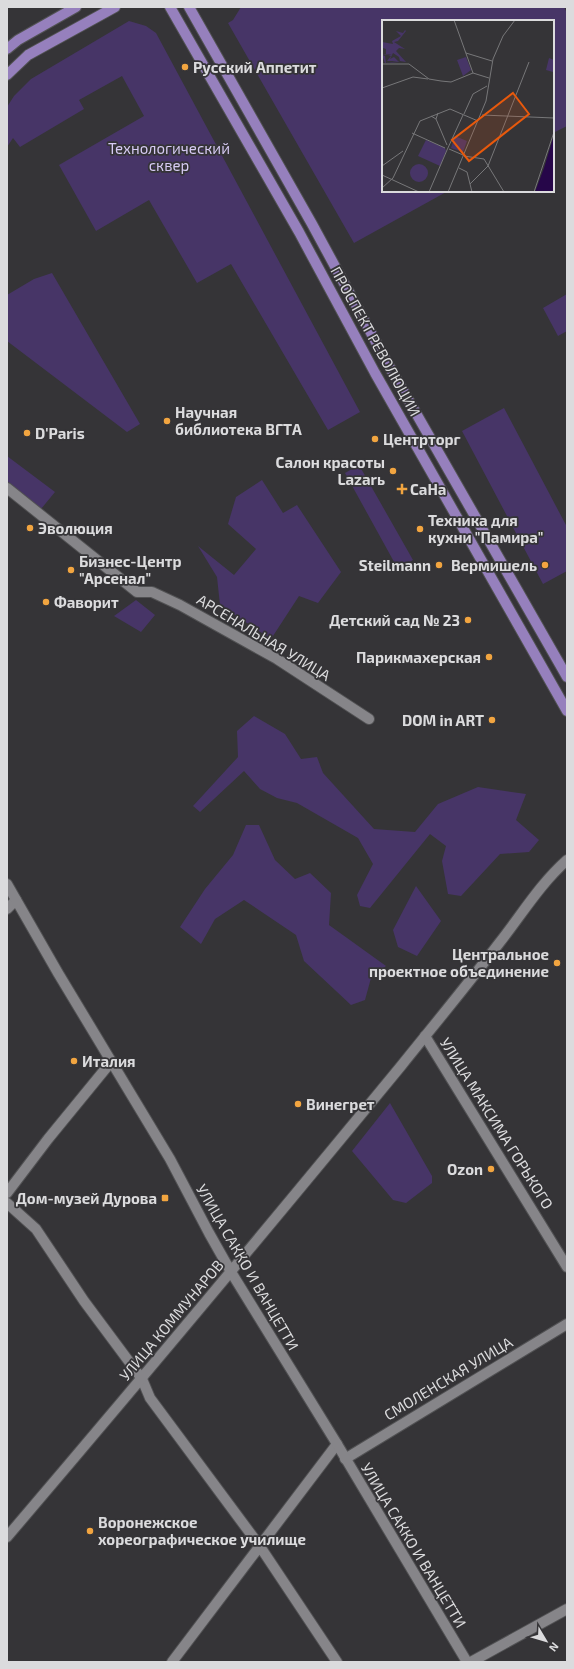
<svg xmlns="http://www.w3.org/2000/svg" width="574" height="1669" viewBox="0 0 574 1669" font-family="'Exo 2',sans-serif">
	<style>
		.green { fill: #473567 }
		.lines { fill: none; stroke-linecap: round; stroke-linejoin: round }
		.minor-casing { stroke: #515153; stroke-width: 12 }
		.tertiary-casing { stroke: #515153; stroke-width: 12 }
		.primary-casing { stroke: #515153; stroke-width: 12 }
		.minor { stroke: #868589; stroke-width: 10 }
		.tertiary { stroke: #868589; stroke-width: 10 }
		.primary { stroke: #9680bd; stroke-width: 10 }
		.poi-dot { fill: #f2a540; stroke: #353437; stroke-width: 1.5 }
		.labels { text-anchor: middle; dominant-baseline: central; stroke-width: 3.5; stroke-linejoin: round; paint-order: stroke }
		.poi-label { font-size: 15px; font-weight: bold; fill: #dbdbdd; stroke: #353437; text-anchor: start }
		.park-label { font-size: 15px; fill: #d7cbf4; stroke: #353437 }
		.street-label { font-size: 15px; fill: #dbdbdd; stroke: #353437 }
		.inset-road { fill: none; stroke: #777779; stroke-width: 1 }
		.view { fill: #e8590c; fill-opacity: 0.15; stroke: #e8590c; stroke-width: 2 }
		.inset-edge { fill: none; stroke: #dbdbdd; stroke-width: 2 }
	</style>
	<rect width="100%" height="100%" fill="#353437"/>
	<path class="green" d="M 241,7 L 564,7 L 567,13 L 567,126 L 553,133 L 553,21 L 383,21 L 383,191 L 448,191 L 354,243 L 228,23 L 233,20 Z
		M 129,21 L 146,26 L 156,33 L 360,412 L 328,430 L 231,264 L 197,283 L 149,200 L 96,231 L 59,165 L 144,116 L 122,76 L 79,100 L 84,109 L 20,147 L 13,138 L 7,147 L 7,107 L 14,96 L 31,79 Z
		M 52,273 L 140,424 L 127,432 L 7,341 L 7,295 L 34,279 Z
		M 567,294 L 567,331 L 558,336 L 543,308 Z
		M 504,408 L 567,527 L 567,571 L 543,584 L 462,431 Z
		M 7,456 L 55,492 L 41,509 L 7,481 Z
		M 359,465 L 413,560 L 398,569 L 345,473 Z
		M 262,480 L 283,513 L 297,505 L 341,572 L 318,603 L 299,596 L 271,639 L 220,605 L 217,577 L 198,546 L 234,575 L 256,549 L 228,524 L 236,497 Z
		M 136,600 L 155,615 L 141,632 L 114,616 Z
		M 254,716 L 285,734 L 301,759 L 317,757 L 323,773 L 374,829 L 415,832 L 438,804 L 478,787 L 526,794 L 516,820 L 539,840 L 529,852 L 500,854 L 461,896 L 448,894 L 442,861 L 446,846 L 430,834 L 370,908 L 360,906 L 357,895 L 373,864 L 358,838 L 297,803 L 277,798 L 260,789 L 244,771 L 200,812 L 193,806 L 238,757 L 237,731 Z
		M 246,825 L 259,825 L 275,860 L 295,879 L 310,873 L 331,893 L 329,925 L 386,966 L 371,978 L 365,1000 L 351,1005 L 304,961 L 296,935 L 244,900 L 215,919 L 201,944 L 180,927 L 205,889 L 233,855 Z
		M 416,886 L 441,921 L 417,956 L 398,947 L 393,930 Z
		M 390,1103 L 432,1176 L 432,1183 L 406,1203 L 393,1200 L 352,1151 Z"/>
	<g class="lines">
		<g class="minor-casing">
			<path id="minor" d="M 7,488 L 137,592 L 152,592 L 180,605 L 277,659 L 369,719
				M 7,909 L 16,900
				M 425,1036 L 567,1267
				M 7,1193 L 48,1139 L 111,1062
				M 7,1203 L 36,1229 L 84,1301 L 142,1379 L 150,1398 L 259,1545 L 337,1662
				M 345,1459 L 567,1324
				M 172,1662 L 337,1444
				M 471,1662 L 567,1609"/>
		</g>
		<g class="tertiary-casing">
			<path id="tertiary" d="M 7,884 L 58,973 L 170,1159 L 209,1233 L 231,1272 L 337,1444 L 467,1662
				M 7,1537 C 140,1381 271,1224 401,1066 C 434,1025 468,984 500,942 C 522,914 540,884 567,860"/>
		</g>
		<g class="primary-casing">
			<path id="primary" d="M 170,7 L 299,232 L 375,373 L 567,711
				M 189,7 L 312,224 L 389,366 L 567,677
				M 7,49 L 18,40 L 76,7
				M 7,75 L 28,55 L 115,7"/>
		</g>
		<use href="#minor" class="minor"/>
		<use href="#tertiary" class="tertiary"/>
		<use href="#primary" class="primary"/>
	</g>
	<g class="poi-dot">
		<circle cx="185" cy="67" r="4"/>
		<circle cx="167" cy="421" r="4"/>
		<circle cx="27" cy="433" r="4"/>
		<circle cx="375" cy="439" r="4"/>
		<circle cx="393" cy="471" r="4"/>
		<path d="M400 483h4v4h4v4h-4v4h-4v-4h-4v-4h4z"/>
		<circle cx="30" cy="528" r="4"/>
		<circle cx="420" cy="529" r="4"/>
		<circle cx="439" cy="565" r="4"/>
		<circle cx="545" cy="565" r="4"/>
		<circle cx="71" cy="570" r="4"/>
		<circle cx="46" cy="602" r="4"/>
		<circle cx="468" cy="620" r="4"/>
		<circle cx="489" cy="657" r="4"/>
		<circle cx="492" cy="720" r="4"/>
		<circle cx="557" cy="963" r="4"/>
		<circle cx="74" cy="1061" r="4"/>
		<circle cx="298" cy="1104" r="4"/>
		<circle cx="491" cy="1169" r="4"/>
		<rect x="161" y="1194" width="8" height="8" rx="2"/>
		<circle cx="90" cy="1531" r="4"/>
	</g>
	<g class="labels">
		<g class="poi-label">
			<text x="193" y="67">Русский Аппетит</text>
			<text x="175" y="412">Научная<tspan x="175" dy="17">библиотека ВГТА</tspan></text>
			<text x="35" y="433">D'Paris</text>
			<text x="383" y="439">Центрторг</text>
			<text x="385" y="462" text-anchor="end">Салон красоты<tspan x="385" dy="17">Lazarь</tspan></text>
			<text x="410" y="489">СаНа</text>
			<text x="428" y="520">Техника для<tspan x="428" dy="17">кухни "Памира"</tspan></text>
			<text x="38" y="528">Эволюция</text>
			<text x="79" y="561">Бизнес-Центр<tspan x="79" dy="17">"Арсенал"</tspan></text>
			<text x="431" y="565" text-anchor="end">Steilmann</text>
			<text x="537" y="565" text-anchor="end">Вермишель</text>
			<text x="54" y="602">Фаворит</text>
			<text x="460" y="620" text-anchor="end">Детский сад № 23</text>
			<text x="481" y="657" text-anchor="end">Парикмахерская</text>
			<text x="484" y="720" text-anchor="end">DOM in ART</text>
			<text x="549" y="954" text-anchor="end">Центральное<tspan x="549" dy="17">проектное объединение</tspan></text>
			<text x="82" y="1061">Италия</text>
			<text x="306" y="1104">Винегрет</text>
			<text x="483" y="1169" text-anchor="end">Ozon</text>
			<text x="157" y="1198" text-anchor="end">Дом-музей Дурова</text>
			<text x="98" y="1522">Воронежское<tspan x="98" dy="17">хореографическое училище</tspan></text>
		</g>
		<g class="park-label">
			<text x="169" y="148">Технологический<tspan x="169" dy="17">сквер</tspan></text>
		</g>
		<g class="street-label">
			<text transform="translate(376 341) rotate(61)">ПРОСПЕКТ РЕВОЛЮЦИИ</text>
			<text transform="translate(264 637) rotate(31)">АРСЕНАЛЬНАЯ УЛИЦА</text>
			<text transform="translate(497 1123) rotate(58)">УЛИЦА МАКСИМА ГОРЬКОГО</text>
			<text transform="translate(248 1267) rotate(60)">УЛИЦА САККО И ВАНЦЕТТИ</text>
			<text transform="translate(171 1320) rotate(-50)">УЛИЦА КОММУНАРОВ</text>
			<text transform="translate(448 1378) rotate(-31)">СМОЛЕНСКАЯ УЛИЦА</text>
			<text transform="translate(414 1545) rotate(59)">УЛИЦА САККО И ВАНЦЕТТИ</text>
		</g>
	</g>
	<g transform="translate(382 20)">
		<rect width="172" height="172" fill="#353437"/>
		<path d="M 23,10 L 24,11 L 16,21 L 12,22 L 23,29 L 17,28 L 14,31 L 24,42 L 18,41 L 17,37 L 11,33 L 8,39 L 12,37 L 17,42 L 3,43 L 0,35 L 3,36 L 4,43 L 16,41 L 5,41 L 9,36 L 6,35 L 10,34 L 0,35 L 4,34 L 4,29 L 1,28 L 0,22 L 11,24 L 10,21 L 19,16 L 14,11 L 21,13 ZM 84,37 L 89,50 L 81,56 L 75,40 ZM 167,38 L 172,40 L 171,52 L 164,50 ZM 73,116 L 85,121 L 81,132 L 69,128 ZM 44,120 L 63,128 L 64,131 L 58,146 L 36,136 ZM28 153a9 9 0 1 1 18 0a9 9 0 1 1-18 0Z" fill="#473567"/>
		<path d="M 172,115 L 172,172 L 153,172 L 162,148 Z" fill="#260649"/>
		<path class="inset-road" d="M 72,0 L 91,53M 84,33 L 110,41M 0,44 L 27,44 L 47,59 L 59,61 L 69,62 L 91,53 L 107,58M 0,68 L 31,57 L 46,59M 82,94 L 91,74 L 105,66M 100,95 L 172,98M 49,96 L 54,99 L 56,93M 54,99 L 65,125M 30,113 L 63,128M 67,129 L 81,135M 65,130 L 81,95M 82,136 L 102,139 L 122,172M 0,146 L 21,131M 77,148 L 85,152 L 90,172M 0,155 L 37,172M 88,164 L 106,146 L 147,42M 0,168 L 11,158 L 38,101 L 68,89 L 96,101M 47,172 L 65,130M 66,172 L 104,81 L 111,39 L 121,16 L 133,0M 152,172 L 172,112"/>
		<path class="view" d="M 131,73 L 147,94 L 87,141 L 70,120 Z"/>
		<rect width="172" height="172" class="inset-edge"/>
	</g>
	<rect width="574" height="1669" fill="none" stroke="#dbdbdd" stroke-width="16"/>
	<g transform="translate(546 1641) rotate(128)" stroke="#353437" stroke-width="3" paint-order="stroke">
	<path d="M0-3L7 15L0 10L-7 15Z" fill="#dbdbdd"/>
	<text y="-6" font-size="11" font-weight="bold" text-anchor="middle" fill="#dbdbdd">N</text>
	</g>
</svg>
